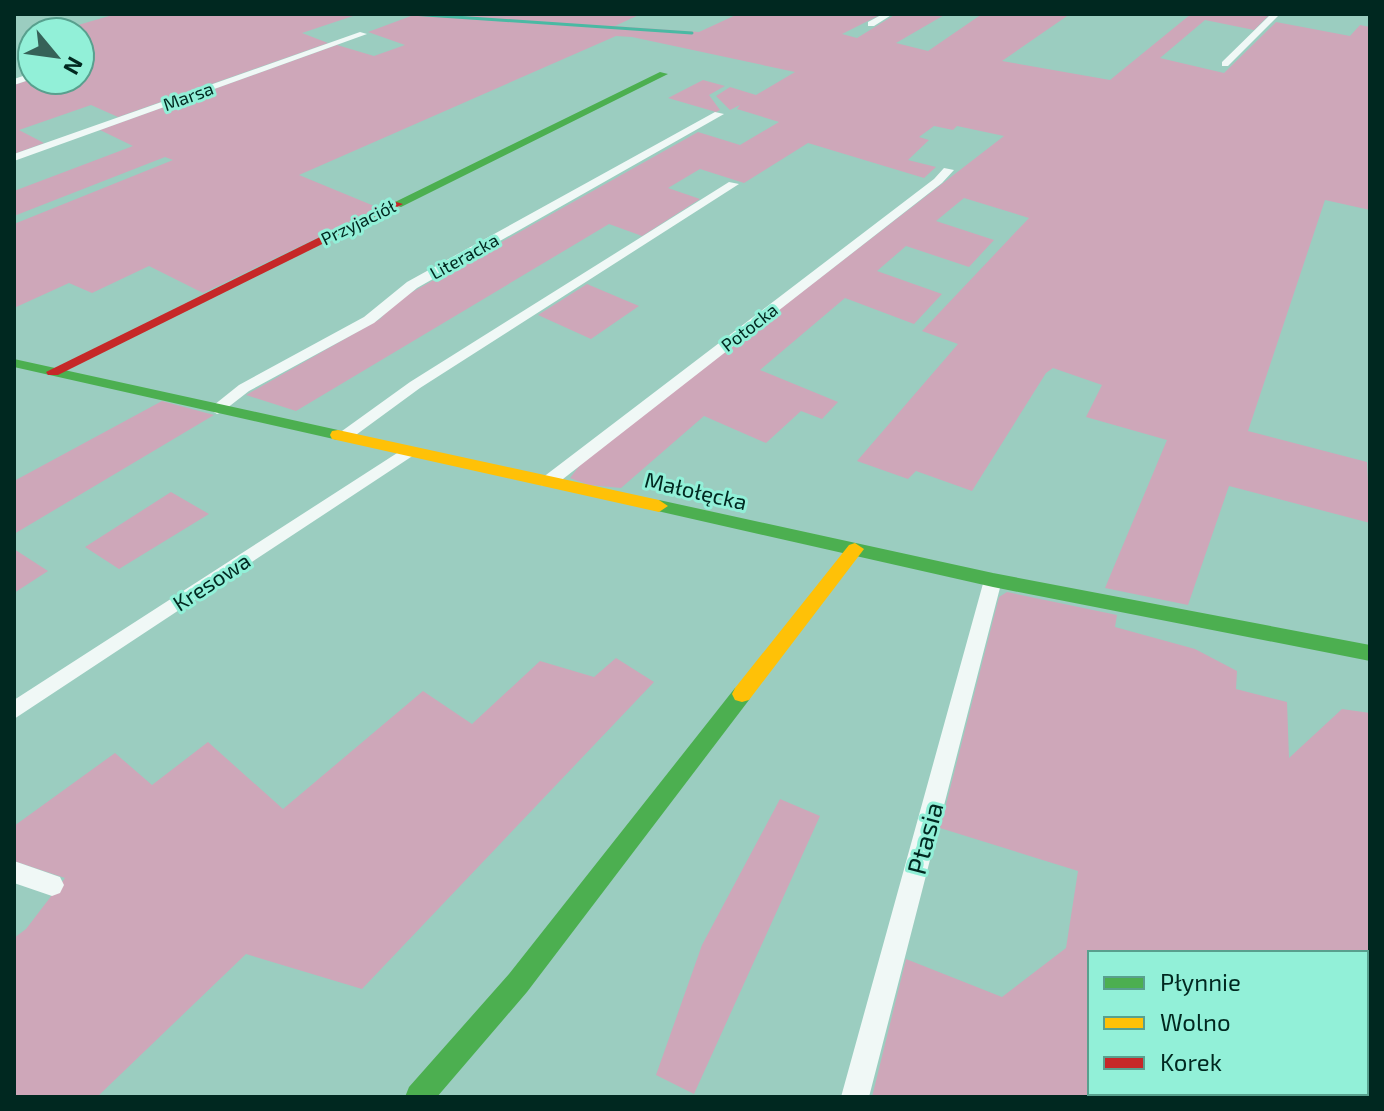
<svg xmlns="http://www.w3.org/2000/svg" width="1384" height="1111" viewBox="0 0 1384 1111" font-family="'Exo 2',sans-serif">
	<style>
		.green { fill: #cea7b9 }
		.lines { fill: none; stroke-linecap: round; stroke-linejoin: round }
		.stream { stroke: #4ab9a3; stroke-width: 3 }
		.street { fill: #f0f8f6; fill-rule: evenodd }
		.fast { fill: #4caf50; fill-rule: evenodd }
		.slow { fill: #ffc107; fill-rule: evenodd }
		.jam { fill: #c62828; fill-rule: evenodd }
		.labels { text-anchor: middle; dominant-baseline: central; stroke-width: 6; stroke-linejoin: round; paint-order: stroke }
		.far-street-label { font-size: 18px; fill: #002820; stroke: #92f0d8 }
		.street-label { font-size: 22px; fill: #002820; stroke: #92f0d8 }
		.near-street-label { font-size: 26px; fill: #002820; stroke: #92f0d8 }
	</style>
	<rect width="100%" height="100%" fill="#9bcdc0"/>
	<path class="green" d="M 116,14 L 359,14 L 302,33 L 328,43 L 118,117 L 91,105 L 19,130 L 44,143 L 14,154 L 14,85 L 32,79 L 80,80 L 80,32 L 54,32 Z
		M 394,14 L 641,14 L 615,26 L 699,32 L 738,14 L 882,14 L 842,34 L 857,38 L 896,14 L 946,14 L 896,43 L 928,51 L 982,14 L 1070,14 L 1002,61 L 1110,80 L 1191,14 L 1270,14 L 1254,30 L 1205,20 L 1160,58 L 1224,73 L 1276,22 L 1350,36 L 1360,25 L 1370,27 L 1370,210 L 1325,200 L 1248,431 L 1367,462 L 1370,523 L 1229,486 L 1188,605 L 1105,588 L 1167,440 L 1086,417 L 1102,385 L 1053,368 L 1046,373 L 972,491 L 916,471 L 908,479 L 857,461 L 958,344 L 922,331 L 1029,218 L 964,198 L 936,221 L 994,240 L 969,267 L 906,246 L 877,271 L 942,294 L 914,324 L 845,298 L 760,370 L 838,402 L 822,419 L 801,411 L 766,443 L 704,416 L 621,488 L 589,485 L 570,478 L 583,461 L 1004,136 L 957,126 L 953,130 L 934,126 L 919,137 L 929,140 L 908,160 L 936,167 L 924,178 L 808,143 L 744,183 L 700,169 L 668,188 L 700,199 L 642,236 L 609,224 L 296,411 L 246,395 L 380,319 L 398,300 L 698,132 L 740,145 L 779,122 L 737,109 L 740,105 L 730,110 L 716,96 L 730,87 L 756,95 L 795,72 L 632,37 L 616,36 L 299,175 L 379,208 L 203,293 L 149,266 L 92,293 L 69,283 L 14,308 L 14,224 L 173,160 L 165,157 L 14,216 L 14,191 L 133,146 L 100,130 L 337,45 L 374,56 L 405,45 L 368,32 L 411,16 Z
		M 703,80 L 725,86 L 709,95 L 720,110 L 716,112 L 668,98 Z
		M 587,284 L 639,306 L 591,339 L 538,315 Z
		M 162,401 L 214,415 L 14,534 L 14,481 Z
		M 171,492 L 209,514 L 119,569 L 85,547 Z
		M 14,549 L 48,571 L 14,593 Z
		M 1007,592 L 1117,615 L 1115,627 L 1195,649 L 1237,671 L 1236,689 L 1287,702 L 1289,758 L 1342,709 L 1370,713 L 1370,988 L 1366,984 L 1366,953 L 1090,953 L 1090,1093 L 1308,1093 L 1303,1097 L 872,1097 L 906,959 L 1002,997 L 1066,948 L 1078,871 L 940,828 L 999,597 Z
		M 616,658 L 654,682 L 362,989 L 246,954 L 97,1097 L 14,1097 L 14,938 L 26,929 L 65,878 L 14,861 L 14,826 L 115,753 L 152,785 L 208,742 L 283,809 L 423,691 L 472,724 L 540,661 L 594,677 Z
		M 780,799 L 820,816 L 694,1094 L 656,1075 L 702,945 Z"/>
	<g class="lines">
		<path class="stream" d="M 411,14 L 692,33"/>
		<path class="street" d="M 883,14 L 893,14 L 874,26 L 868,26 L 868,22 Z
			M 1271,14 L 1280,14 L 1228,66 L 1222,66 L 1222,62 Z
			M 360,32 L 367,34 L 14,161 L 14,154 Z
			M 32,73 L 32,79 L 14,85 L 14,79 Z
			M 715,112 L 724,114 L 417,288 L 374,323 L 249,391 L 222,412 L 217,414 L 209,409 L 239,385 L 364,317 L 407,282 Z
			M 944,168 L 954,170 L 942,183 L 554,486 L 542,486 L 540,482 L 542,478 L 934,179 Z
			M 729,182 L 739,184 L 420,388 L 349,440 L 337,440 L 335,436 L 410,382 Z
			M 408,446 L 416,451 L 414,455 L 14,719 L 14,700 Z
			M 993,573 L 1002,580 L 869,1097 L 841,1097 L 984,580 Z
			M 14,861 L 60,877 L 64,885 L 60,893 L 52,896 L 14,883 Z"/>
		<path class="fast" d="M 660,72 L 668,74 L 401,207 L 391,204 Z
			M 14,359 L 338,430 L 346,435 L 338,440 L 14,367 Z
			M 659,500 L 993,573 L 1370,645 L 1370,661 L 993,587 L 653,510 L 650,506 L 653,502 Z
			M 742,686 L 749,688 L 752,694 L 749,700 L 527,992 L 437,1097 L 405,1097 L 409,1087 L 509,974 L 735,688 Z"/>
		<path class="slow" d="M 338,430 L 659,500 L 668,506 L 659,512 L 332,439 L 330,435 L 332,431 Z
			M 855,543 L 864,549 L 861,553 L 749,700 L 742,702 L 735,700 L 732,694 L 735,688 L 849,545 Z"/>
		<path class="jam" d="M 393,201 L 403,204 L 58,375 L 48,375 L 46,372 Z"/>
	</g>
	<g class="labels">
		<g class="far-street-label">
			<text transform="translate(188 96) rotate(-20)">Marsa</text>
			<text transform="translate(358 222) rotate(-26)">Przyjaciół</text>
			<text transform="translate(464 256) rotate(-29)">Literacka</text>
			<text transform="translate(749 327) rotate(-38)">Potocka</text>
		</g>
		<g class="street-label">
			<text transform="translate(696 490) rotate(13)">Małołęcka</text>
			<text transform="translate(211 581) rotate(-33)">Kresowa</text>
		</g>
		<g class="near-street-label">
			<text transform="translate(924 838) rotate(-75)">Ptasia</text>
		</g>
	</g>
	<rect width="1384" height="1111" fill="none" stroke="#002820" stroke-width="32"/>
	<rect x="1088" y="951" width="280" height="144" fill="#92f0d8" stroke="#58a08e" stroke-width="2"/>
	<rect x="1104" y="977" width="40" height="12" fill="#4caf50" stroke="#58a08e" stroke-width="2"/>
	<text x="1160" y="991" font-size="24" fill="#002820">Płynnie</text>
	<rect x="1104" y="1017" width="40" height="12" fill="#ffc107" stroke="#58a08e" stroke-width="2"/>
	<text x="1160" y="1031" font-size="24" fill="#002820">Wolno</text>
	<rect x="1104" y="1057" width="40" height="12" fill="#c62828" stroke="#58a08e" stroke-width="2"/>
	<text x="1160" y="1071" font-size="24" fill="#002820">Korek</text>
	<g transform="translate(56 56) rotate(119)"><circle r="38" fill="#92f0d8" stroke="#58a08e" stroke-width="2"/>
	<path d="M0-6L14 30L0 20L-14 30Z" fill="#366258"/>
	<text y="-12" font-size="22" font-weight="bold" text-anchor="middle" fill="#002820">N</text>
	</g>
</svg>
